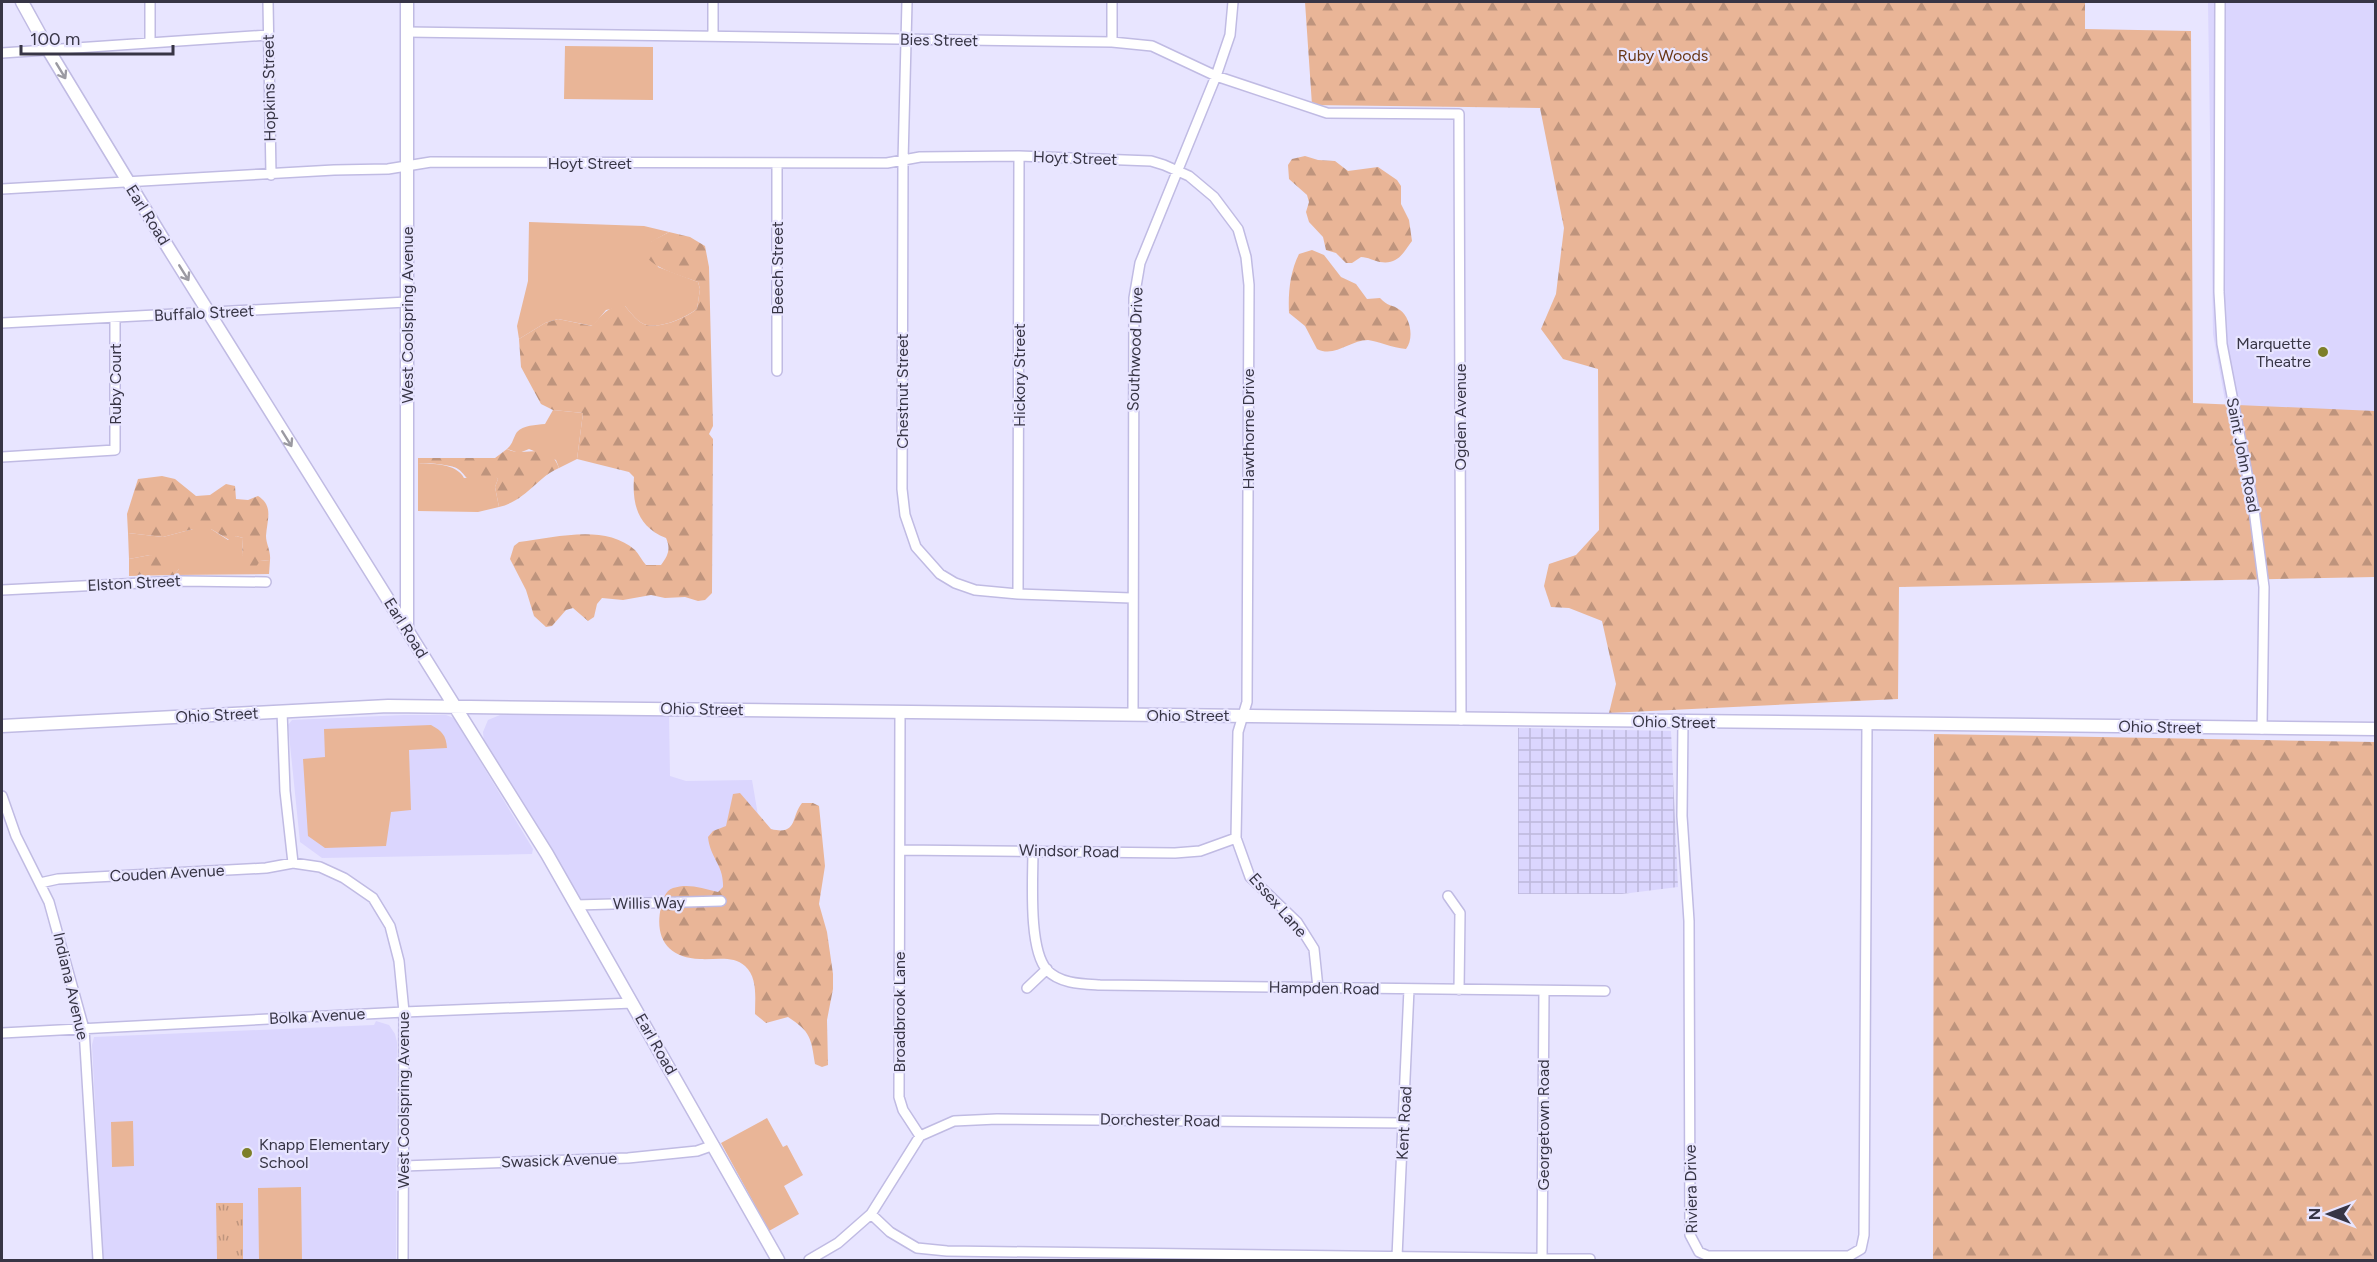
<svg xmlns="http://www.w3.org/2000/svg" width="2377" height="1262" viewBox="0 0 2377 1262" font-family="Figtree,sans-serif">
	<style>
		.built { fill: #dbd6fe }
		.industrial { fill: url(#industrial-grid) }
		.green { fill: #e9b597 }
		.forest { fill: url(#forest-firs) }
		.park { fill: url(#park-tufts) }
		.lines { fill: none; stroke-linecap: round; stroke-linejoin: round }
		.minor-casing { stroke: #c0bbe3; stroke-width: 12 }
		.tertiary-casing { stroke: #c0bbe3; stroke-width: 15 }
		.minor { stroke: #fff; stroke-width: 9 }
		.tertiary { stroke: #fff; stroke-width: 12 }
		.oneway { stroke: #9b9aa2 }
		.poi-dot { fill: #7d7f29; stroke: #e8e5ff; stroke-width: 2 }
		.labels { text-anchor: middle; dominant-baseline: central; stroke-width: 4.5; stroke-linejoin: round; paint-order: stroke }
		.street-label { font-size: 16px; fill: #373545; stroke: #e8e5ff }
		.park-label { font-size: 16px; fill: #693716; stroke: #e8e5ff }
		.poi-label { font-size: 16px; fill: #373545; stroke: #e8e5ff; text-anchor: end }
	</style>
	<defs>
		<pattern id="industrial-grid" width="8" height="8" patternUnits="userSpaceOnUse" patternTransform="scale(1.5)"><rect width="8" height="8" fill="#dbd6fe"/><path d="M0 4h8M4 0v8" fill="none" stroke="#bdb8db"/></pattern>
		<pattern id="forest-firs" width="22" height="20" patternUnits="userSpaceOnUse" patternTransform="scale(1.5)"><rect width="22" height="20" fill="#e9b597"/><path d="M5 1l3.5 6h-7zM16 11l3.5 6h-7z" fill="#be947d"/></pattern>
		<pattern id="park-tufts" width="24" height="20" patternUnits="userSpaceOnUse" patternTransform="scale(1.5)"><rect width="24" height="20" fill="#e9b597"/><path d="M3 7l-1-3M5 7V3M7 7l1-3M15 17l-1-3M17 17v-4M19 17l1-3" fill="none" stroke="#be947d"/></pattern>
	</defs>
	<rect width="100%" height="100%" fill="#e8e5ff"/>
	<path class="built" d="M 2208,2 L 2375,2 L 2375,481 L 2239,478 L 2213,334 Z
		M 669,714 L 670,776 L 686,781 L 752,780 L 772,898 L 581,902 L 484,743 L 483,732 L 488,720 L 500,715 Z
		M 404,715 L 446,715 L 454,718 L 533,849 L 532,854 L 322,858 L 300,842 L 288,725 L 292,720 Z
		M 376,1021 L 389,1025 L 395,1034 L 397,1042 L 396,1260 L 103,1260 L 92,1045 L 94,1037 L 374,1025 Z"/>
	<path class="industrial" d="M 1518,728 L 1671,731 L 1678,887 L 1622,894 L 1518,894 Z"/>
	<path class="green" d="M 565,46 L 653,47 L 653,100 L 564,99 Z
		M 529,222 L 644,226 L 669,232 L 651,242 L 658,267 L 698,282 L 700,289 L 697,309 C 684,318 663,328 647,325 C 638,323 631,313 625,306 L 606,310 L 593,326 L 558,319 L 545,323 L 519,339 L 517,326 L 528,281 Z
		M 553,410 L 583,413 L 577,459 L 559,468 L 556,460 L 529,449 L 519,453 L 507,449 C 513,444 513,438 517,432 C 523,425 536,425 545,424 Z
		M 418,463 C 433,464 456,463 464,478 L 495,476 L 498,479 L 495,487 L 499,507 L 478,512 L 418,511 Z
		M 193,529 L 211,529 L 228,540 L 236,536 L 243,538 L 242,555 L 260,561 L 270,560 L 269,574 L 174,575 L 179,569 L 150,555 L 129,559 L 128,533 L 163,537 Z
		M 431,725 C 442,731 446,735 447,748 L 409,750 L 411,810 L 391,812 L 386,846 L 325,848 L 308,836 L 303,759 L 325,757 L 324,729 Z
		M 767,1118 L 783,1147 L 787,1145 L 803,1175 L 784,1186 L 799,1214 L 769,1231 L 721,1143 Z
		M 133,1121 L 134,1166 L 112,1167 L 111,1122 Z
		M 301,1187 L 302,1260 L 259,1260 L 258,1188 Z"/>
	<path class="forest" d="M 1305,2 L 2085,2 L 2085,29 L 2191,31 L 2193,403 L 2375,411 L 2375,577 L 1899,587 L 1898,699 L 1609,713 L 1616,684 L 1602,621 L 1569,608 L 1551,607 L 1544,586 L 1549,564 L 1576,555 L 1599,530 L 1598,369 L 1563,359 L 1541,329 L 1556,294 L 1564,228 L 1540,108 L 1312,105 Z
		M 1305,156 L 1318,160 L 1335,161 L 1348,171 L 1378,167 L 1397,180 L 1401,186 L 1401,204 L 1409,220 L 1412,241 C 1403,253 1398,265 1380,262 C 1374,261 1368,257 1361,257 L 1352,263 L 1346,263 L 1336,253 L 1326,250 L 1323,237 L 1309,222 L 1306,212 L 1309,202 L 1307,195 L 1289,179 L 1288,165 L 1292,159 Z
		M 669,232 L 690,237 L 705,246 L 709,267 L 713,426 L 709,434 L 713,439 L 712,593 L 705,600 L 698,601 L 685,597 L 665,598 L 651,595 L 623,600 L 602,598 L 597,604 L 594,617 L 588,621 L 573,608 L 566,610 L 552,626 L 546,627 L 534,616 L 526,590 L 510,559 L 514,546 L 519,542 C 555,538 604,523 635,550 C 639,554 642,561 646,565 L 661,565 C 668,556 671,549 666,538 C 638,527 632,505 634,477 L 629,472 L 577,459 L 583,413 L 553,410 L 541,404 L 521,367 L 519,339 L 545,323 L 558,319 L 592,326 C 602,315 610,304 625,306 C 631,313 638,323 647,325 C 663,328 685,318 697,309 L 700,289 L 698,282 C 686,277 632,264 648,244 C 653,239 663,236 669,232 Z
		M 1312,250 L 1324,255 L 1341,277 L 1356,284 L 1367,299 L 1380,298 C 1388,307 1392,304 1400,310 C 1411,318 1414,339 1406,349 C 1392,348 1378,341 1368,340 C 1350,340 1335,358 1317,349 L 1305,326 L 1289,313 C 1288,293 1290,272 1299,254 Z
		M 507,449 C 526,459 548,438 559,468 C 536,478 527,500 499,507 L 495,487 L 498,479 L 495,477 L 472,482 C 465,478 464,473 458,469 C 451,464 426,463 418,463 L 418,458 L 495,458 Z
		M 162,476 L 175,479 L 196,496 L 210,495 L 226,484 L 235,486 L 236,499 L 248,500 L 258,496 C 274,506 267,520 266,536 C 266,544 271,551 270,560 L 260,561 L 256,567 L 249,566 L 242,555 L 243,538 L 236,536 L 231,541 L 211,529 L 193,529 L 163,537 L 128,533 L 127,514 L 138,479 Z
		M 150,555 L 173,557 L 178,561 L 179,569 L 174,575 L 129,576 L 129,559 Z
		M 1934,734 L 2375,742 L 2375,1260 L 1933,1260 Z
		M 740,793 L 771,829 C 798,836 791,816 802,803 L 813,803 L 819,806 L 825,866 L 819,904 L 827,932 L 833,974 L 833,989 L 827,1020 L 828,1065 L 822,1067 L 815,1064 C 811,1038 811,1032 788,1017 L 766,1023 L 755,1014 C 755,998 758,978 745,966 C 733,955 715,960 700,959 C 668,958 654,938 661,907 C 663,899 665,891 673,888 C 688,883 702,888 718,892 L 723,887 C 724,865 710,858 708,837 L 713,831 L 726,826 L 733,794 Z"/>
	<path class="park" d="M 216,1203 L 243,1203 L 243,1259 L 217,1259 Z"/>
	<g class="lines">
		<g class="minor-casing">
			<path id="minor" d="M 150,2 L 150,42
				M 268,2 L 271,175
				M 713,2 L 713,35
				M 907,2 L 903,161 L 902,489 L 905,515 L 916,547 L 940,574 L 955,583 L 975,590 L 1018,594 L 1131,598
				M 2220,2 L 2219,292 L 2222,344 L 2254,510 L 2264,587 L 2262,729
				M 407,32 L 1112,42 L 1152,46 L 1216,76 L 1327,113 L 1459,114 L 1461,720
				M 1112,42 L 1112,2
				M 2,53 L 268,35
				M 2,189 L 334,170 L 388,169 L 431,162 L 887,163 L 920,157 L 1019,156 L 1151,161 L 1164,165 L 1189,176 L 1214,197 L 1238,229 L 1246,257 L 1249,285 L 1247,702 L 1238,732 L 1236,838 L 1250,877 L 1297,922 L 1314,949 L 1318,988
				M 2,323 L 407,302
				M 777,371 L 777,164
				M 2,457 L 115,450 L 115,318
				M 2,590 L 181,581 L 266,582
				M 1018,594 L 1019,156
				M 282,711 L 285,791 L 293,863
				M 1133,714 L 1134,298 L 1140,263 L 1216,76 L 1230,35 L 1233,2
				M 1683,722 L 1682,816 L 1689,921 L 1690,1235 L 1699,1252 L 1708,1256 L 1849,1256 L 1861,1249 L 1864,1235 L 1867,724
				M 2,796 L 16,836 L 49,902 L 84,1029 L 98,1260
				M 900,850 L 1175,853 L 1200,851 L 1236,838
				M 1033,850 C 1033,878 1028,949 1047,970 C 1060,984 1083,984 1100,985 L 1605,991
				M 40,883 L 58,879 L 266,868 L 293,863 L 320,867 L 344,878 L 373,898 L 390,926 L 399,961 L 404,1012 L 403,1260
				M 1448,896 L 1460,913 L 1459,990
				M 576,905 L 721,901
				M 1027,988 L 1047,969
				M 2,1033 L 404,1012 L 633,1003
				M 920,1136 L 954,1121 L 997,1119 L 1404,1123
				M 403,1166 L 628,1158 L 697,1151 L 714,1145
				M 871,1214 L 890,1232 L 917,1248 L 947,1251 L 1590,1259
				M 1397,1257 L 1409,989
				M 1542,1259 L 1544,991
				M 809,1260 L 838,1243 L 871,1214 L 920,1136 L 903,1110 L 899,1097 L 900,712"/>
		</g>
		<g class="tertiary-casing">
			<path id="tertiary" d="M 22,2 L 49,51 L 169,249 L 547,854 L 778,1260
				M 407,627 L 407,2
				M 2,726 L 388,706 L 2376,729"/>
		</g>
		<use href="#minor" class="minor"/>
		<use href="#tertiary" class="tertiary"/>
	</g>
	<defs><path id="oneway-shaft" d="M-6 0H5M1.5-3L5.5 0L1.5 3" fill="none" stroke-width="1.6" stroke-linecap="round" stroke-linejoin="round" transform="scale(1.5)"/></defs>
	<g class="oneway">
		<use href="#oneway-shaft" transform="translate(61 71) rotate(59)"/>
		<use href="#oneway-shaft" transform="translate(184 273) rotate(58)"/>
		<use href="#oneway-shaft" transform="translate(287 439) rotate(58)"/>
	</g>
	<g class="poi-dot">
		<circle cx="2323" cy="352" r="6"/>
		<circle cx="247" cy="1153" r="6"/>
	</g>
	<g class="labels">
		<g class="street-label">
			<text transform="translate(939 40) rotate(1)">Bies Street</text>
			<text transform="translate(269 88) rotate(-91)">Hopkins Street</text>
			<text transform="translate(1075 158) rotate(2)">Hoyt Street</text>
			<text x="590" y="163">Hoyt Street</text>
			<text transform="translate(148 215) rotate(58)">Earl Road</text>
			<text transform="translate(777 268) rotate(-90)">Beech Street</text>
			<text transform="translate(204 313) rotate(-3)">Buffalo Street</text>
			<text transform="translate(407 315) rotate(-90)">West Coolspring Avenue</text>
			<text transform="translate(1135 349) rotate(-88)">Southwood Drive</text>
			<text transform="translate(1019 375) rotate(-90)">Hickory Street</text>
			<text transform="translate(115 384) rotate(-90)">Ruby Court</text>
			<text transform="translate(902 391) rotate(-90)">Chestnut Street</text>
			<text transform="translate(1460 417) rotate(-90)">Ogden Avenue</text>
			<text transform="translate(1248 429) rotate(-90)">Hawthorne Drive</text>
			<text transform="translate(2243 455) rotate(79)">Saint John Road</text>
			<text transform="translate(134 583) rotate(-3)">Elston Street</text>
			<text transform="translate(406 628) rotate(58)">Earl Road</text>
			<text transform="translate(702 709) rotate(1)">Ohio Street</text>
			<text transform="translate(217 715) rotate(-3)">Ohio Street</text>
			<text x="1188" y="715">Ohio Street</text>
			<text transform="translate(1674 722) rotate(1)">Ohio Street</text>
			<text transform="translate(2160 727) rotate(1)">Ohio Street</text>
			<text transform="translate(1069 851) rotate(1)">Windsor Road</text>
			<text transform="translate(167 873) rotate(-3)">Couden Avenue</text>
			<text transform="translate(649 903) rotate(-1)">Willis Way</text>
			<text transform="translate(1278 905) rotate(49)">Essex Lane</text>
			<text transform="translate(71 986) rotate(77)">Indiana Avenue</text>
			<text transform="translate(1324 988) rotate(1)">Hampden Road</text>
			<text transform="translate(899 1012) rotate(-90)">Broadbrook Lane</text>
			<text transform="translate(317 1016) rotate(-3)">Bolka Avenue</text>
			<text transform="translate(656 1044) rotate(60)">Earl Road</text>
			<text transform="translate(403 1100) rotate(-90)">West Coolspring Avenue</text>
			<text transform="translate(1160 1120) rotate(1)">Dorchester Road</text>
			<text transform="translate(1404 1123) rotate(-87)">Kent Road</text>
			<text transform="translate(1543 1125) rotate(-90)">Georgetown Road</text>
			<text transform="translate(559 1160) rotate(-2)">Swasick Avenue</text>
			<text transform="translate(1691 1189) rotate(-91)">Riviera Drive</text>
		</g>
		<g class="park-label">
			<text x="1663" y="55">Ruby Woods</text>
		</g>
		<g class="poi-label">
			<text x="2311" y="343">Marquette<tspan x="2311" dy="18">Theatre</tspan></text>
			<text x="259" y="1144" text-anchor="start">Knapp Elementary<tspan x="259" dy="18">School</tspan></text>
		</g>
	</g>
	<rect width="2377" height="1262" fill="none" stroke="#373545" stroke-width="6"/>
	<g transform="translate(2329 1214) rotate(270)" stroke="#e8e5ff" stroke-width="4.5" paint-order="stroke">
	<path d="M0-4.5L10 22L0 15L-10 22Z" fill="#373545"/>
	<text y="-9" font-size="16" font-weight="bold" text-anchor="middle" fill="#373545">N</text>
	</g>
	<path d="M21 45v9h152v-9" fill="none" stroke="#373545" stroke-width="3"/>
	<text x="30" y="45" font-size="18" fill="#373545" stroke="#e8e5ff" stroke-width="4.5" paint-order="stroke">100 m</text>
</svg>
